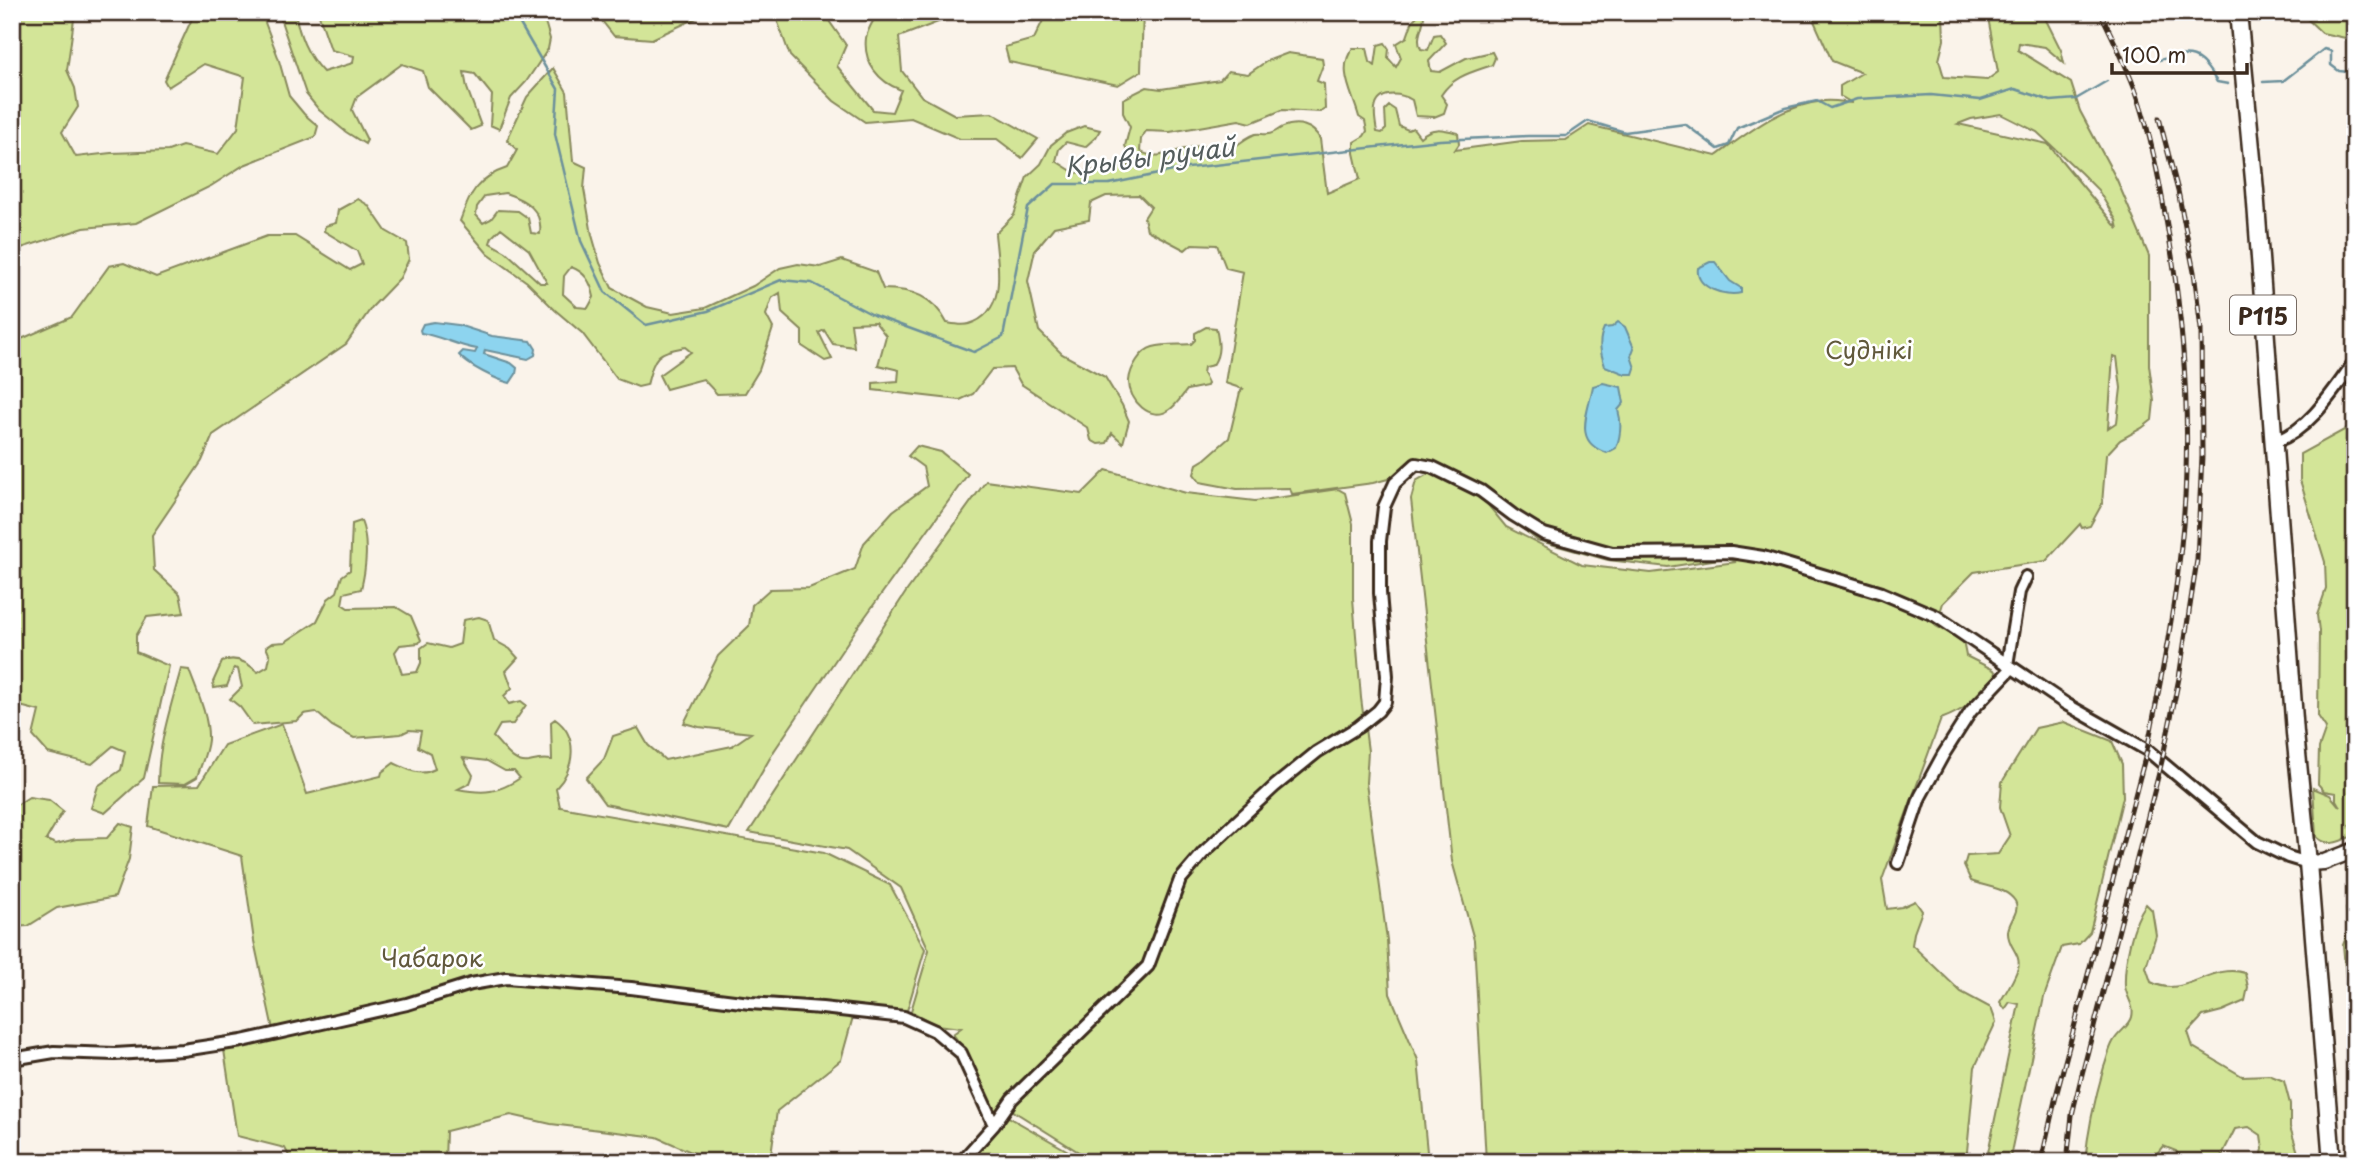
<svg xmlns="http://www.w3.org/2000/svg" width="2367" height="1174" viewBox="0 0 2367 1174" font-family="'Playpen Sans',sans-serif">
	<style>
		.green { fill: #d3e598; stroke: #87885b; stroke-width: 2; fill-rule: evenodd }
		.water { fill: #8dd4ef; stroke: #6c909b; stroke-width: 2 }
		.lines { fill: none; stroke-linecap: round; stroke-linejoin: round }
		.stream { stroke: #6c909b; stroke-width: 2.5 }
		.minor-casing { stroke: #3b2a1e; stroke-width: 16 }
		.secondary-casing { stroke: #3b2a1e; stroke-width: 19 }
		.primary-casing { stroke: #3b2a1e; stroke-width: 21 }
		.minor { stroke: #fff; stroke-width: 10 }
		.secondary { stroke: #fff; stroke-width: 14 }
		.primary { stroke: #fff; stroke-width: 16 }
		.rail-casing { stroke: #3b2a1e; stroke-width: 5 }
		.rail { stroke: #fff; stroke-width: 2.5; stroke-dasharray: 8; stroke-linecap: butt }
		.labels { text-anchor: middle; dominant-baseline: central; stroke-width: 5; stroke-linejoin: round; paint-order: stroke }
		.shield { fill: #fff; stroke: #766a62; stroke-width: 2 }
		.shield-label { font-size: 23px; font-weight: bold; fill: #3b2a1e }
		.park-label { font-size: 24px; fill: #61593c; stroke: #fff }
		.water-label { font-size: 26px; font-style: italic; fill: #545d5d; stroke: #fff }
	</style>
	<rect width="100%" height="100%" fill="#faf3ea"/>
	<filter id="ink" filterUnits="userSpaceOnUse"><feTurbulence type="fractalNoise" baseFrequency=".0143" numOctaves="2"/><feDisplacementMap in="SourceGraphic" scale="14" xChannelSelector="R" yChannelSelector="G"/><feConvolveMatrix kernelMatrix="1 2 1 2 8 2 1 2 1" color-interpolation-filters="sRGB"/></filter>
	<g filter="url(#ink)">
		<path class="green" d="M 12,12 L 75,12 L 67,70 L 75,88 L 78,107 L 62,132 L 76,157 L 111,153 L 168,151 L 182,146 L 218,154 L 238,128 L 245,77 L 204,64 L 168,87 L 164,80 L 195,12 L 261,12 L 278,57 L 289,96 L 304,114 L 318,126 L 315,137 L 244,165 L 211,186 L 136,223 L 84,228 L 12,251 Z
			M 278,12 L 295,12 C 299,35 306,54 323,72 L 353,63 L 354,56 L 331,50 L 318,12 L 528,12 L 546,25 L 550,39 L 548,49 L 526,82 L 511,98 L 499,129 L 490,125 L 492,95 L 475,74 L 464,72 L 467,88 L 481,126 L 471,130 L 428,87 L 423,71 L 402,64 L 357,97 L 352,110 L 367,140 L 365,144 L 346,132 L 319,110 L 306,94 Z
			M 595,12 L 703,12 L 703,15 L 652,39 L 614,36 Z
			M 772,12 L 815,12 L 829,21 L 846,45 L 837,66 L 873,110 L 892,112 L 901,90 C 879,82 863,63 866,38 C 867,30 874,20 878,12 L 944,12 L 941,21 L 899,37 L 902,71 L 922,97 L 955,115 L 992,113 L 1038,139 L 1022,158 L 997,139 L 960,139 L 911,118 L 865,122 L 834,101 L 790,56 L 776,17 Z
			M 1047,12 L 1143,12 L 1141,71 L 1118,85 L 1009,62 L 1005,47 L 1034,39 Z
			M 1810,12 L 1960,12 L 1955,19 L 1950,12 L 1943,14 L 1944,40 L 1939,60 L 1944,77 L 1987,80 L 1998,72 L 1987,12 L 2042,12 L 2061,50 L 2064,63 L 2045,47 L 2019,43 L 2018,50 L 2071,83 L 2080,111 L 2117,180 L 2149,256 L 2149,365 L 2154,401 L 2152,420 L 2142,428 L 2120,440 L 2106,455 L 2102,504 L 2090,526 L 2082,528 L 2080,524 L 2046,561 L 1974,572 L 1943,603 L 1936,626 L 1963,641 L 1966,656 L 1994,670 L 1997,676 C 1985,696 1963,711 1941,719 L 1882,880 L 1887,909 L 1902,907 L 1915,901 L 1922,911 L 1914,933 L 1912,945 L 1961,992 L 1991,1008 L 1996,1022 L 1975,1067 L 1966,1162 L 1486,1162 L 1474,940 L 1452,861 L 1411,499 L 1416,481 L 1428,474 L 1418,471 L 1373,483 L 1292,494 L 1290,488 L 1237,489 L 1200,482 L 1194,474 L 1197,464 L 1205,459 L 1229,438 L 1240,392 L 1243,389 L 1225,383 L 1243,272 L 1226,268 L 1217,245 L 1192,244 L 1185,250 L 1147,230 L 1144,218 L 1151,207 L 1139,195 L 1106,196 L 1091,203 L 1089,220 L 1054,227 L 1035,250 L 1028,281 L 1039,331 L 1062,354 L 1105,377 L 1122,405 L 1129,421 L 1123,443 L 1112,433 L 1107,443 L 1098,444 L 1091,440 L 1088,428 L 1021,384 L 1012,368 L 992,369 L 973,394 L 960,400 L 873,390 L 873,383 L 898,381 L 899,370 L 878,365 L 886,336 L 875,322 L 851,323 L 854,347 L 833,344 L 824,330 L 819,333 L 832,359 L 825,361 L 802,346 L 802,331 L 782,313 L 780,293 L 772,298 L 766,315 L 773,328 L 759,370 L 745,393 L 717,394 L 703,379 L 666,389 L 659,375 L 691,352 L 685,347 C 655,353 655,355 647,385 L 638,387 L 617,379 L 582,333 L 555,310 L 527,282 L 488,254 L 460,221 C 470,193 477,178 507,168 L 517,150 L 507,140 L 527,97 L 553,68 L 567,92 L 573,161 L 586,167 L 584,189 L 592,235 L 600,263 L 612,288 L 647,307 L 673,313 L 705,308 L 753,286 L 780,268 L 798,264 L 820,267 L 842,260 L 876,272 L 883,289 C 912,289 933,296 947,323 C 953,324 963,326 969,324 C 1008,312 998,265 995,234 L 1014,215 L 1027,177 L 1041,164 L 1051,145 L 1066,133 L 1084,126 L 1100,130 L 1096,137 L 1085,147 L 1066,142 L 1059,149 L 1056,161 L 1075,173 L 1135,165 L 1125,146 L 1130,127 L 1123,113 L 1123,99 L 1147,87 L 1161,89 L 1220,80 L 1228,71 L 1248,74 L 1267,61 L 1288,53 L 1322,58 L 1323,65 L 1317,81 L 1324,84 L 1325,109 L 1320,112 L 1282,110 L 1251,123 L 1239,120 L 1170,132 L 1146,131 L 1141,139 L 1140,151 C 1159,164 1182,145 1203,146 C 1212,147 1219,152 1229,149 C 1238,146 1245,138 1253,135 C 1258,132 1262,135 1268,134 C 1274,134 1278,129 1283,127 C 1297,121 1313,125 1320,139 L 1327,193 L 1360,179 L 1354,153 L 1354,142 L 1364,136 L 1367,131 L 1365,121 L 1359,117 C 1353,94 1336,69 1353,48 L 1367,48 L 1370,62 L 1375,66 L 1378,45 L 1385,43 L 1389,49 L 1388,58 L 1396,67 L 1401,58 L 1396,44 L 1407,37 L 1413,20 L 1418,15 L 1424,15 C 1424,28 1415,36 1421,49 L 1428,50 L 1434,35 L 1440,34 L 1446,43 L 1429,61 L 1431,71 L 1440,72 L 1466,58 L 1492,52 L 1495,58 L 1492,65 C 1472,72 1453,76 1441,95 L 1447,104 L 1444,113 L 1434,117 L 1416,116 L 1412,100 C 1400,93 1378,90 1375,109 C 1374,116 1376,125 1377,132 L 1382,133 L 1386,129 L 1385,110 L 1389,106 L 1395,110 L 1399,126 L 1408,130 L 1413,128 L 1420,137 C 1432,126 1443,129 1458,133 L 1459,144 L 1455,150 L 1522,141 L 1566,140 L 1589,125 L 1716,156 C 1749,132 1782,105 1824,101 C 1833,100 1843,102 1852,103 L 1840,96 L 1840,86 L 1862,73 L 1832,61 ZM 2001,114 L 2037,132 L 2081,173 L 2098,190 L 2116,220 L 2118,229 L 2048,144 L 1958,124 L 1971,119 ZM 505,193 C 526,200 543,210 540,234 L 531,233 L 528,218 L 518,211 L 498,210 L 491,219 L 483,223 L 476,215 L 477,207 L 485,196 ZM 501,228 L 529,250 L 547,283 L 540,283 L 506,252 L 490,243 L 492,237 ZM 571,267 C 585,272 591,282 594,297 L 588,308 L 577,307 L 563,294 L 564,276 ZM 2113,356 L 2117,357 L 2121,388 L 2117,422 L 2108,428 ZM 1479,494 L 1537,540 L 1608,560 L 1668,567 L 1725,558 L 1736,562 L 1651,573 L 1582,565 L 1506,527 Z
			M 2300,12 L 2355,12 L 2355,40 L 2322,33 Z
			M 358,199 L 368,205 L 386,231 L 407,243 L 409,259 L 400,278 L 372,307 L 346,344 L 213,435 L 202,461 L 152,535 L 154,570 L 180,594 L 184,613 L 147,617 L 136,636 L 136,652 L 169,666 L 144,778 L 105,813 L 91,808 L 98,786 L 121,770 L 125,751 L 113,746 L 92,764 L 48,753 L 33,736 L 39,711 L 20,706 L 12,709 L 12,343 L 72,317 L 109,266 L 124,263 L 156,277 L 267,236 L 295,236 L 350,270 L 362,264 L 357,251 L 324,231 L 325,226 L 336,223 L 338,210 Z
			M 1206,327 L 1216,328 C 1219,342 1221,353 1213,365 L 1204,367 L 1203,373 L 1208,383 L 1207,386 L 1187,390 C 1182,396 1176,406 1169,410 C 1151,423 1128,400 1129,381 C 1130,368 1141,350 1153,347 C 1165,344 1179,345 1191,344 L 1195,340 L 1195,333 Z
			M 2355,424 L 2355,829 L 2349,824 L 2355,835 C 2341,841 2327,849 2316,836 L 2313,788 L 2330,795 L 2340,807 L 2336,800 L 2336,793 L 2324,791 L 2318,784 L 2319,748 L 2326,728 L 2318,716 L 2319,631 L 2317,615 L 2326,589 L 2325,562 L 2300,480 L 2300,454 Z
			M 917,446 L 941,452 L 968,474 L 857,628 L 774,751 L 729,830 L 605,804 L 586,778 L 604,759 L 613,736 L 638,728 L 648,745 L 665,760 L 732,746 L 751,733 L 699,727 L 684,723 L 718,656 L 749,626 L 752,605 L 770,589 L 809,588 L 855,569 L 864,543 L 893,511 L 927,486 L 923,467 L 908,456 Z
			M 1106,470 L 1186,493 L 1255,501 L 1338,489 L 1345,493 L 1353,524 L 1353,598 L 1361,698 L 1368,751 L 1366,783 L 1387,940 L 1390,994 L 1418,1060 L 1428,1162 L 1127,1162 L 1085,1156 L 1010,1109 L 1007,1116 L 1084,1160 L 1099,1162 L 969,1162 L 990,1137 L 973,1062 L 953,1034 L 961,1028 L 936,1025 L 911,1011 L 929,950 L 901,888 L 847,850 L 749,832 L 906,592 L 986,481 L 1082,494 Z
			M 361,521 C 369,541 366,569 361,589 L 344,593 L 342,604 L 348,608 L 396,607 L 411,616 L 421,640 L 419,643 L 400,645 L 395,652 L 402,674 L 417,672 L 421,663 L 421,648 L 428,643 L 449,648 L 460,644 L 463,620 L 479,617 L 488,620 L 494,640 L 510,649 L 518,658 L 506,671 L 512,688 L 504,696 L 509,704 L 521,701 L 526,705 L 513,724 L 500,725 L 493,737 C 503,746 513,765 529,762 C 538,760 542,759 552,760 L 551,722 L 555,719 C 579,736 575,768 556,788 L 560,807 L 824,853 L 890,885 L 925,949 L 906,1014 L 856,1006 L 841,1060 L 777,1111 L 770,1162 L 714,1162 L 657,1137 L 551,1124 L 511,1115 L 446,1131 L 445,1162 L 292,1162 L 285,1148 L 237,1136 L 224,1050 L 274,1034 L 254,941 L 242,856 L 148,826 L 153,786 L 199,785 L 224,745 L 282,724 L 307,794 L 381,776 L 382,772 L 394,763 C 409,770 420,777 435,769 L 430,753 L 418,747 L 421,731 L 409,730 L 401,734 L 354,738 L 332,726 L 316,712 L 304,714 L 297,721 L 253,725 L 240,707 L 230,699 L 242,687 L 238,669 L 234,668 L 227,686 L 214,688 L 213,682 L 222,662 C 235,655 248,663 258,672 L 268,666 L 270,656 L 266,647 L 272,643 L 285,642 L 317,621 L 328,599 L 337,592 L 342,576 L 350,570 L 352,524 ZM 463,758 L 487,761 L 505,771 L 514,771 L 520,778 C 498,793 484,794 458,789 L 470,783 L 473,775 Z
			M 181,669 L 189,670 C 197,692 209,716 208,740 C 207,752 201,765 197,777 L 185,784 L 158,783 C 158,745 171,706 181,669 Z
			M 2064,722 L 2112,741 L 2122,764 L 2123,797 L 2090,932 L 2079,944 L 2062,947 L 2044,997 L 2009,1162 L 1986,1162 L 2019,1004 L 2010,1002 L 2005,1009 L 2000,1002 C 2006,992 2014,980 2018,968 C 2022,954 2007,946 2008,932 C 2008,922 2021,911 2015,901 C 2006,887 1985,887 1971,881 L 1964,866 L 1967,856 L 1998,854 L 2010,836 L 2000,807 L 2002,782 L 2036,728 Z
			M 29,797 L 49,800 L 63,811 L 46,840 L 56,844 L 76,839 L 107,838 L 120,823 L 133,827 L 129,859 L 115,897 L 57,908 L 28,926 L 12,927 L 12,808 Z
			M 2355,893 L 2355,1148 L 2349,1077 L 2348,1000 L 2343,945 L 2350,928 L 2346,909 Z
			M 2146,904 L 2152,910 L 2156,935 L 2146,967 L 2151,982 C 2184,1000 2210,962 2245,973 L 2248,987 L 2245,1001 L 2222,1011 L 2203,1016 L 2188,1032 L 2193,1047 L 2242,1076 L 2269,1075 L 2284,1081 L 2290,1104 L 2290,1127 L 2301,1162 L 2260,1162 L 2263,1149 L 2261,1135 L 2249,1127 L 2235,1129 L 2221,1157 L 2215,1162 L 2183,1162 L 2176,1151 L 2163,1146 L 2150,1162 L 2085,1162 C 2088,1129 2095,1098 2104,1067 C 2107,1059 2109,1049 2113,1042 C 2118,1032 2130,1026 2132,1017 C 2135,1005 2126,997 2125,986 C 2124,963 2132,923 2146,904 Z"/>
		<path class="water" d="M 1710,262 L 1715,262 L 1730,281 L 1741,288 L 1741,293 C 1725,297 1695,288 1698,268 Z
			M 434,322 L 458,325 L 492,336 L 531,341 L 536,349 L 535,355 L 528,359 L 485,350 L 484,354 L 511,363 L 517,368 L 516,374 L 510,383 C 497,380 468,366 459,355 L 463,351 L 475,353 L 477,349 C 457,346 440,336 421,333 L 420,330 L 423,324 Z
			M 1618,322 L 1625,327 L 1634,348 L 1631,356 L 1635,368 L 1633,374 L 1625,374 L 1605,366 C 1600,352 1598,341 1604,328 L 1612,327 Z
			M 1603,383 L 1621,387 L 1624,403 L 1618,410 C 1622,423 1621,435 1616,448 L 1607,453 C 1572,442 1588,414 1593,386 Z"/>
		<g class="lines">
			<path class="stream" d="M 513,12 L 558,89 L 555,134 L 581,241 L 605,292 L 646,325 L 708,311 L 781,280 L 812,283 L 873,315 L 974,352 L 1003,337 L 1028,208 L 1055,184 L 1109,184 L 1188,168 L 1440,140 L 1528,136 L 1566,136 L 1588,121 L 1625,132 L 1685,124 L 1718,149 L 1729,145 L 1737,128 L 1785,108 L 1817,101 L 1830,108 L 1857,99 L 1931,95 L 1980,100 L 2015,89 L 2051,101 L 2076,99 L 2107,81
				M 2159,60 C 2193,52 2198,52 2217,82 L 2228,84
				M 2263,82 L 2283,81 L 2324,49 L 2331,51 L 2331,65 L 2339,71 L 2349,72 L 2355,63"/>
			<g class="minor-casing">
				<path id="minor" d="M 2274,442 C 2309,431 2334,390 2355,361
					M 2007,665 L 2019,592 L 2026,577
					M 1898,863 L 1920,797 L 1943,755 L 1971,711 L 2012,668
					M 12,1059 L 54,1052 L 115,1054 L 183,1050 L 242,1041 L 407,1004 L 471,984 L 506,978 L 631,988 L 750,1003 L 822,1008 L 904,1017 L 935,1031 L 961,1053 L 994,1125
					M 961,1162 L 994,1125 L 1012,1099 L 1148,966 L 1180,880 L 1204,852 L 1275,786 L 1317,752 L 1358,727 L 1378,711 L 1385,702 L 1387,676 L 1380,593 L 1380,541 L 1384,507 L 1395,483 L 1416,464 L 1432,467 L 1481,491 L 1513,515 L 1544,534 L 1612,553 L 1731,552 L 1763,557 L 1882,593 L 1936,616 L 2066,704 L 2147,750 L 2257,842 L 2288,857 L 2308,863"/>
			</g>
			<g class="secondary-casing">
				<path id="secondary" d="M 2308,863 L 2324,862 L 2355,850"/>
			</g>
			<g class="primary-casing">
				<path id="primary" d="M 2238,12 L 2255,190 L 2295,733 L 2308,863 L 2332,1162"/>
			</g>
			<use href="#minor" class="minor"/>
			<use href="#secondary" class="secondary"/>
			<use href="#primary" class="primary"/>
			<g class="rail-casing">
				<path id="rail" d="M 2041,1162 L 2056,1096 L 2147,750 C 2165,661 2184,561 2186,472 C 2189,383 2180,295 2164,208 C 2157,168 2149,127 2135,89 C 2125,63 2113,38 2100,12
					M 2067,1162 L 2072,1115 L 2080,1082 L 2162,761 L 2179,678 L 2197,560 L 2202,456 L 2201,329 L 2194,272 L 2178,191 L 2159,118"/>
			</g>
			<use href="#rail" class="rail"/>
		</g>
	</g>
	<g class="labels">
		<rect class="shield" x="2230" y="295.5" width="66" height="39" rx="5"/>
		<g class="shield-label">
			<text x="2263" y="315">Р115</text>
		</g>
		<g class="park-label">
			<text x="1869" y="349">Суднікі</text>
			<text x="432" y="957">Чабарок</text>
		</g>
		<g class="water-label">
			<text transform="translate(1149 156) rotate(-7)">Крывы ручай</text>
		</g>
	</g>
	<rect width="2367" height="1174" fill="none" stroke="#fff" stroke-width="42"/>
	<rect x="21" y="21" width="2325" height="1132" fill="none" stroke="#3b2a1e" stroke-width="2.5" filter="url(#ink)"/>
	<path d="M2112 63v10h135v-10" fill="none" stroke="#3b2a1e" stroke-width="3.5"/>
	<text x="2122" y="63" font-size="21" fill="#3b2a1e" stroke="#ffffff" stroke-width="5" paint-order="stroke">100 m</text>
</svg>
